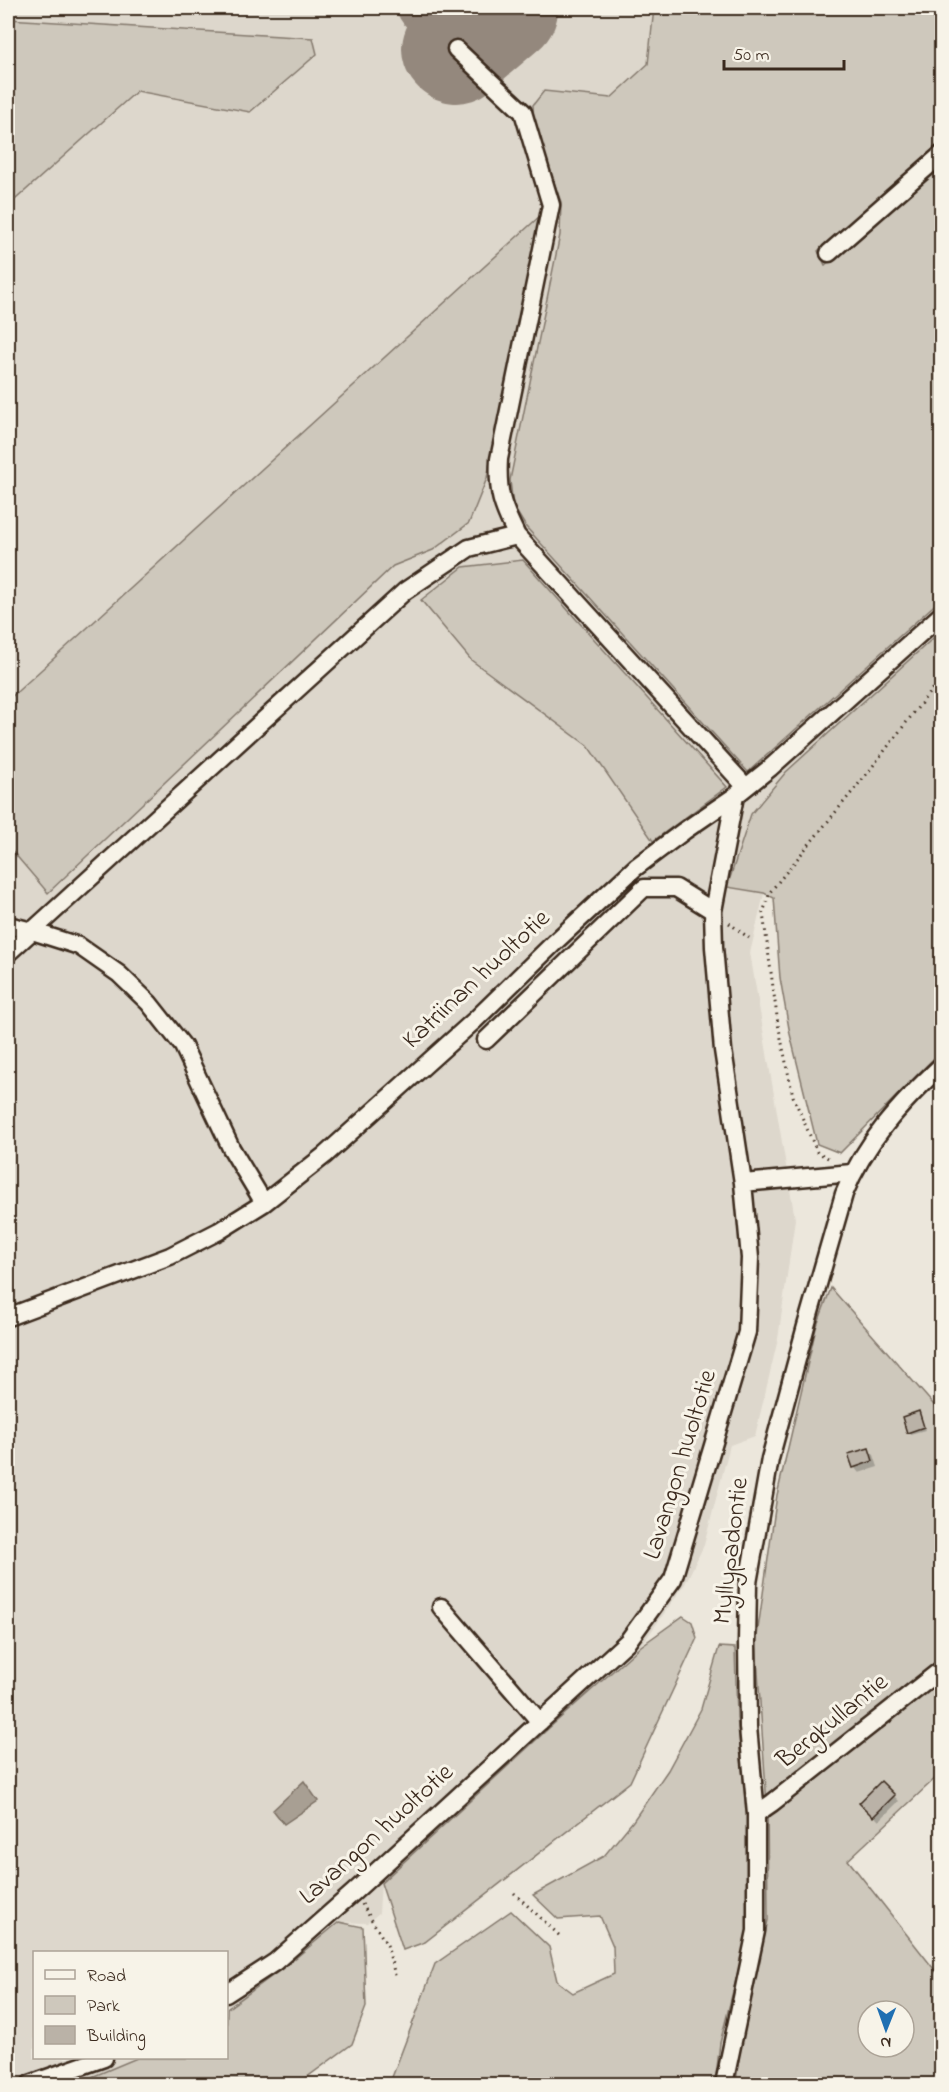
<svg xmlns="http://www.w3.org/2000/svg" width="949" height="2092" viewBox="0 0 949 2092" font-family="'Indie Flower',sans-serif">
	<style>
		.built { fill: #ddd7cc }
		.green { fill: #cec8bc; stroke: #84796d; stroke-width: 1.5; fill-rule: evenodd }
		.water { fill: #a89f93; stroke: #7c7064; stroke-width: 1.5 }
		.shadow { fill: #0003 }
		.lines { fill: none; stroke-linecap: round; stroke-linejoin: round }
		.taxiway { stroke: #94887d; stroke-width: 44 }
		.runway { stroke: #94887d; stroke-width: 108 }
		.building { fill: #bab2a7; stroke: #3b2a1e; stroke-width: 1.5 }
		.minor-casing { stroke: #3b2a1e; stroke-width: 21 }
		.path { stroke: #3b2a1e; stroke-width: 3; stroke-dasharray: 1.5 4.5; stroke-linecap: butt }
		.minor { stroke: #f7f3e8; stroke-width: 16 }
		.labels { text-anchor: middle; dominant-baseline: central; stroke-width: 6; stroke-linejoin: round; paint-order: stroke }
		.street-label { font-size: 26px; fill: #3b2a1e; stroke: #f7f3e8 }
	</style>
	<rect width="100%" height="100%" fill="#ece7dc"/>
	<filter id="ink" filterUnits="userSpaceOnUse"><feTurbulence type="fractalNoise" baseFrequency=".0167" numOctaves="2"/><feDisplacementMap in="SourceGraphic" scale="12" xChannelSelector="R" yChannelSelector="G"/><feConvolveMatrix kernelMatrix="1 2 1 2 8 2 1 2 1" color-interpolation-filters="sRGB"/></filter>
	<g filter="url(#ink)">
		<path class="built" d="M 8,8 L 941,8 L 941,667 L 764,894 L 750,953 L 795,1219 L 778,1339 L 755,1436 L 730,1445 L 704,1545 L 685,1584 L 641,1646 L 549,1728 L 381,1883 L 379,1913 L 367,1923 L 339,1922 L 286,1966 L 227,2009 L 226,1952 L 34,1952 L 34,2058 L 137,2058 L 75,2084 L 8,2084 Z"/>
		<path class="green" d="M 654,8 L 941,8 L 941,142 L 818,251 L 825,265 L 941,162 L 941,599 L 748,772 L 526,527 L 513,506 L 510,480 L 560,235 L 561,202 L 534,126 L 533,105 L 544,91 L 611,98 L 648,64 Z
			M 8,19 L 313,38 L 317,54 L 250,112 L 137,91 L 8,206 Z
			M 541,215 L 487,478 L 469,523 L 433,550 L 393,566 L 48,893 L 8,846 L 8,700 Z
			M 523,560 L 727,787 L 653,841 L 588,746 L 471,660 L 421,600 L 463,567 Z
			M 941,631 L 941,1051 L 840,1153 L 817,1144 L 790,1034 L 780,978 L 774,898 L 764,893 L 727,887 L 751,814 L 786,772 Z
			M 831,1288 L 941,1413 L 941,1773 L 848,1860 L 941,1978 L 941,2084 L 736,2084 L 739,2056 L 768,1920 L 767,1805 L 756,1643 L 777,1495 L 816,1328 ZM 868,2011 L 904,2011 L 904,2047 L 868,2047 Z
			M 683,1616 L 692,1622 L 697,1638 L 630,1782 L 425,1942 L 403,1950 L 381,1883 L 549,1728 L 641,1646 Z
			M 719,1647 L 735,1648 L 737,1717 L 747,1818 L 749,1928 L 720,2043 L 715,2084 L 386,2084 L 391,2080 L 435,1964 L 511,1911 L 549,1947 L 557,1981 L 573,1993 L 614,1974 L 613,1946 L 600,1916 L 558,1919 L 533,1895 L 604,1856 L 633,1821 L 668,1770 L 701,1709 Z
			M 339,1922 L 363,1927 L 366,2007 L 352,2044 L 303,2080 L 292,2084 L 75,2084 L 137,2058 L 226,2058 L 227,2009 L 286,1966 Z"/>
		<path class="water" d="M 304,1781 L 318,1801 L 284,1824 L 273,1810 Z"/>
		<path class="shadow" d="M 918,1413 L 925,1430 L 910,1434 L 908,1432 Z
			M 868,1449 L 874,1455 L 878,1467 L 859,1473 L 854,1467 Z
			M 881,1783 L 899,1801 L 879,1821 L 861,1803 Z"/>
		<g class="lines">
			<path class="taxiway" d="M 419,8 L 456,49"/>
			<path class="runway" d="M 456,49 L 504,8"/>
		</g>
		<path class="building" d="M 919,1411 L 924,1427 L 907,1433 L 902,1417 Z
			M 869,1448 L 873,1461 L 853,1468 L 848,1454 Z
			M 881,1781 L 895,1795 L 873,1817 L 859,1803 Z"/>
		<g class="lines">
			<g class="minor-casing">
				<path id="minor" d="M 456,49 L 523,112 L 551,205 L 499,459 C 497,493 502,506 517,536 L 746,787
					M 829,253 L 942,154
					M 8,925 L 32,931 L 79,946 L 119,974 L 149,1003 L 183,1046 L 231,1148 L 264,1203
					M 8,953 L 405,591 L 469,548 L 517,536
					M 486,1040 L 644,888 L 676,888 L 713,911
					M 743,1183 L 852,1173
					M 8,1317 L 170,1256 L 219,1231 L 264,1203 L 325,1155 L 475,1020 L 555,942 L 636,867 L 684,831 L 735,796 L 770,768 L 942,614
					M 441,1607 L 540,1722
					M 756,1814 L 772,1803 L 942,1669
					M 226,1994 L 275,1962 L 354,1892 L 628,1641 L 673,1579 L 747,1332 L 750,1258 L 743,1183 L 723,1050 L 714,947 L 713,911 L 735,796
					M 30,2084 L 104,2058
					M 724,2084 L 756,1931 L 756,1814 L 748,1727 L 747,1642 L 748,1583 L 770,1459 L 806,1326 L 844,1194 C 864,1143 902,1102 942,1065"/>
			</g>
			<path class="path" d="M 729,923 L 749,938
				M 828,1158 L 817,1152 L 793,1096 L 778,1024 L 763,913 L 770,892 L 866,775 L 942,676
				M 514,1893 L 561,1937
				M 362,1904 L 387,1945 L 396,1979"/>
			<use href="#minor" class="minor"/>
		</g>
	</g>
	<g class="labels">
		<g class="street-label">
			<text transform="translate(477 980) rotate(-43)">Katriinan huoltotie</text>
			<text transform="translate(681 1465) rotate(-73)">Lavangon huoltotie</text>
			<text transform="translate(732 1551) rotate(-83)">Myllypadontie</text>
			<text transform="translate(833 1722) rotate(-39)">Bergkullantie</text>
			<text transform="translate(377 1835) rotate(-42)">Lavangon huoltotie</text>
		</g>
	</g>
	<rect width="949" height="2092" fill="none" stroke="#f7f3e8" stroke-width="30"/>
	<rect x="15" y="15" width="919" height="2062" fill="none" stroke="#3b2a1e" stroke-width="2" filter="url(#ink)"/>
	<rect x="33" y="1951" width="195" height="108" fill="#f7f3e8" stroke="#aca397" stroke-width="1.5"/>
	<rect x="45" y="1970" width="30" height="9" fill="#f7f3e8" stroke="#aca397" stroke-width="1.5"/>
	<text x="87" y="1981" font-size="18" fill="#3b2a1e">Road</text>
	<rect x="45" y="1996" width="30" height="18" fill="#cec8bc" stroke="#aca397" stroke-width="1.5"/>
	<text x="87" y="2011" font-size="18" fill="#3b2a1e">Park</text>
	<rect x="45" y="2026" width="30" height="18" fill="#bab2a7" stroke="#aca397" stroke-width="1.5"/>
	<text x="87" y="2041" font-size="18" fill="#3b2a1e">Building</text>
	<g transform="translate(886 2029) rotate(181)"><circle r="28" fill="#f7f3e8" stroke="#aca397" stroke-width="1.5"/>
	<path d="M0-4.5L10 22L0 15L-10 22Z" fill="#1f6fb2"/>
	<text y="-9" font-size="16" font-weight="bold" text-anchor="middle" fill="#3b2a1e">N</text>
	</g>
	<path d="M724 60v9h120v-9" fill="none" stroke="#3b2a1e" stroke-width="3"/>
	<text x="733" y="60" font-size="18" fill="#3b2a1e" stroke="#f7f3e8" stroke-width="4.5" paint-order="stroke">50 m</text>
</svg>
